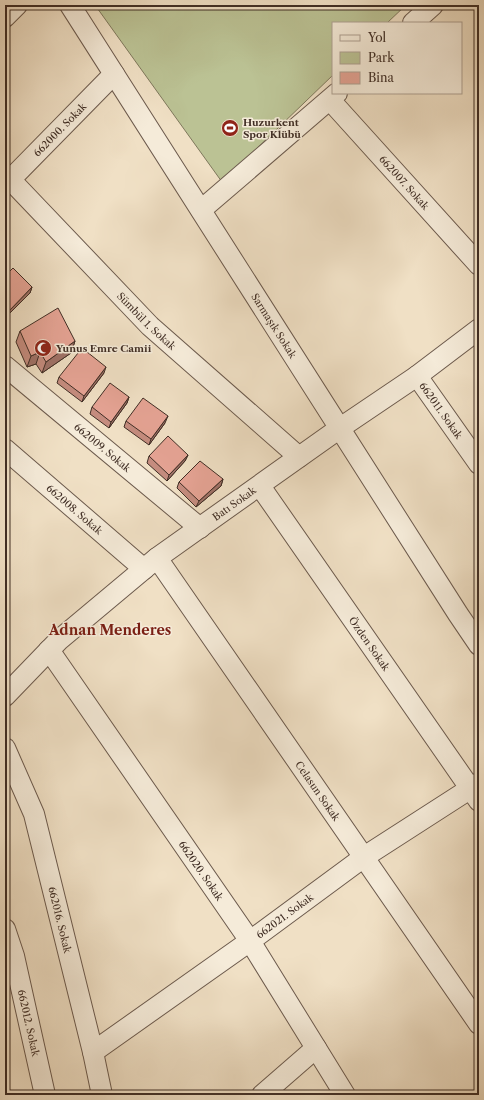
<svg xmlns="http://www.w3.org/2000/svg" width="484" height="1100" viewBox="0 0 484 1100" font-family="'Libre Caslon Text',serif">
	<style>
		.green { fill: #bbc294; stroke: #7e785c }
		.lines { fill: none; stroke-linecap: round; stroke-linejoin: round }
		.minor-casing { stroke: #6c5a4d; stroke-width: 22 }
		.minor { stroke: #f5ebd9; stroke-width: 20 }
		.wall { fill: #c58c7f; stroke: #402e25 }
		.shaded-wall { fill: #a07268; stroke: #402e25 }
		.building { fill: #e5a394; stroke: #402e25 }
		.labels { text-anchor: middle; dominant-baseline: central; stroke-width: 3; stroke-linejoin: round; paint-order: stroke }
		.poi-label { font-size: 10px; font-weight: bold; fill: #402e25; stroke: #f5ebd9; text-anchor: start }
		.street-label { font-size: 10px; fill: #402e25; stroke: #f5ebd9 }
		.district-label { font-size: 14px; font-weight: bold; fill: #7a1f14; stroke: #f5ebd9 }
	</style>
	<rect width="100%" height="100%" fill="#f0e0c5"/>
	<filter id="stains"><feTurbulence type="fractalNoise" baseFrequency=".005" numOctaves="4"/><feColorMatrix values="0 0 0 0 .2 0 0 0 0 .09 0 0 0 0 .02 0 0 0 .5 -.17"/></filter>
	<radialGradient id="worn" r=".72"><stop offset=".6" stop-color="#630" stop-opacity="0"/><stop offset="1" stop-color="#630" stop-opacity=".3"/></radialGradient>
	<path class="green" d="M 95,5 L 406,5 L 387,23 L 333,23 L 333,75 L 222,182 Z"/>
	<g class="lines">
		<g class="minor-casing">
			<g id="minor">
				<path id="s1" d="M 70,5 L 458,614 L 479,645"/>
				<path d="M 5,17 L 17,5"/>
				<path d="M 413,23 L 433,5"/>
				<path id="s2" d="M 330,100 L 479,265"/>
				<path id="s3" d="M 5,174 L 150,326 L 299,457"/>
				<path id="s4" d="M 5,185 L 114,74"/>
				<path d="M 201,210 L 337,93"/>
				<path id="s5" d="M 5,366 L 200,528"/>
				<path id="s6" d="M 417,376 L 479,464"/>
				<path id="s7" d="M 5,449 L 144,569"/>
				<path id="s8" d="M 260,486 L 479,801"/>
				<path id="s9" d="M 157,558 L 479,1024"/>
				<path id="s10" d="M 49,650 L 250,941 L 345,1095"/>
				<path id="s11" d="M 5,696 L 59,640 L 157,558 L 340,428 L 417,376 L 479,329"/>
				<path id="s12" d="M 5,748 L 34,814 L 93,1052 L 102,1095"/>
				<path id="s13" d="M 5,929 L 14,956 L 45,1095"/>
				<path id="s14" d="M 93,1052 L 250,941 L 364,857 L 479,783"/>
				<path d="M 262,1095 L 316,1048"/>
			</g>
		</g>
		<use href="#minor" class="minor"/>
	</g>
	<path class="wall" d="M 5,276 L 32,287 L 30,293 L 6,317 L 5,316 Z
		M 20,331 L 75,341 L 71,353 L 42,373 L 36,364 L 27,367 L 16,342 Z
		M 104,373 L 82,402 L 57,383 L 59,377 Z
		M 129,397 L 127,403 L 109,428 L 90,414 L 92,407 Z
		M 126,421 L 165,423 L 149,445 L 124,427 Z
		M 188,455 L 185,461 L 167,481 L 147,463 L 149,456 Z
		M 223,479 L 221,486 L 196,507 L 177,488 L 179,482 Z"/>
	<path class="shaded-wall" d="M 32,287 L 30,293 L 6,317 L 9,311 Z
		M 75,341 L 71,353 L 42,373 L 46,362 Z
		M 40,352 L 36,364 L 27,367 L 31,356 Z
		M 106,367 L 104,373 L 82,402 L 84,396 Z
		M 129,397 L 127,403 L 109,428 L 111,422 Z
		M 168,416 L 165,423 L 149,445 L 151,439 Z
		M 188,455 L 185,461 L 167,481 L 169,475 Z
		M 223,479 L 221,486 L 196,507 L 199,501 Z"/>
	<path class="building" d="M 13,268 L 32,287 L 9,311 L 5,308 L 5,276 Z
		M 58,308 L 75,341 L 46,362 L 40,352 L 31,356 L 20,331 Z
		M 82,348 L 106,367 L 84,396 L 59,377 Z
		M 110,383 L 129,397 L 111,422 L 92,407 Z
		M 143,398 L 168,416 L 151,439 L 126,421 Z
		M 168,436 L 188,455 L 169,475 L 149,456 Z
		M 200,461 L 223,479 L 199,501 L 179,482 Z"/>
	<defs>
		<g id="stadium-disc" transform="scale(0.9)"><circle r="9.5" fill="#8f2418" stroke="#f5ebd9"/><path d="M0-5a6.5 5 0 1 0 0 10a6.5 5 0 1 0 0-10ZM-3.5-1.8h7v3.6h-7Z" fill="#fff"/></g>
		<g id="mosque-disc" transform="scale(0.9)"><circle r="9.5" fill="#8f2418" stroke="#f5ebd9"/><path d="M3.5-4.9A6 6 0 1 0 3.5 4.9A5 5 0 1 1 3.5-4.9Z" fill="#fff"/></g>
	</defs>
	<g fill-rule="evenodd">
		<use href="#stadium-disc" x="230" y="128"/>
		<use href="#mosque-disc" x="43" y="348"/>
	</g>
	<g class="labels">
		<g class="poi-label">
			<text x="243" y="122">Huzurkent<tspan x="243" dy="12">Spor Klübü</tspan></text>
			<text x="56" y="348">Yunus Emre Camii</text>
		</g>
		<g class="street-label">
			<text stroke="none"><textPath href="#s4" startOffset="78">662000. Sokak</textPath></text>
			<text stroke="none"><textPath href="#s2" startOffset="111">662007. Sokak</textPath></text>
			<text stroke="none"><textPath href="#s3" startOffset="204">Sümbül 1. Sokak</textPath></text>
			<text stroke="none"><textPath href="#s1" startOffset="380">Sarmaşık Sokak</textPath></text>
			<text stroke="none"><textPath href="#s6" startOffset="42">662011. Sokak</textPath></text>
			<text stroke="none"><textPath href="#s5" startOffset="127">662009. Sokak</textPath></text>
			<text stroke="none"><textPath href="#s11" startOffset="300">Batı Sokak</textPath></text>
			<text stroke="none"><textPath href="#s7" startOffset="92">662008. Sokak</textPath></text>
			<text stroke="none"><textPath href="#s8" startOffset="192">Özden Sokak</textPath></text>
			<text stroke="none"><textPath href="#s9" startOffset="283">Celasun Sokak</textPath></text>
			<text stroke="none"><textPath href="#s10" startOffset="268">662020. Sokak</textPath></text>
			<text stroke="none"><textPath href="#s14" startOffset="235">662021. Sokak</textPath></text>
			<text stroke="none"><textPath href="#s12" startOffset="181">662016. Sokak</textPath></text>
			<text stroke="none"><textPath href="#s13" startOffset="97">662012. Sokak</textPath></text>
		</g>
		<g class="district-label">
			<text x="110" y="630">Adnan Menderes</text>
		</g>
	</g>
	<rect width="484" height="1100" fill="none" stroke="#f0e0c5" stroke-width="20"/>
	<rect x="6" y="6" width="472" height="1088" fill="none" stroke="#402e25" stroke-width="2"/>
	<rect x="10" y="10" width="464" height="1080" fill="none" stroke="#402e25"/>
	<rect x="332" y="22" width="130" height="72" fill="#f5ebd9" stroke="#ad9f91"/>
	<rect x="340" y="35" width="20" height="6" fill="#f5ebd9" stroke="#ad9f91"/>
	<text x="368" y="42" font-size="12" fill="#402e25">Yol</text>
	<rect x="340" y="52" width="20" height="12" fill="#bbc294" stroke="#ad9f91"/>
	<text x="368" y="62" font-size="12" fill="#402e25">Park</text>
	<rect x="340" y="72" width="20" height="12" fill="#e5a394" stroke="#ad9f91"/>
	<text x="368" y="82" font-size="12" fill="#402e25">Bina</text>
	<rect width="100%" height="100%" filter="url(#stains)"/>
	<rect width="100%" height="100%" fill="url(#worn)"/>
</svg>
